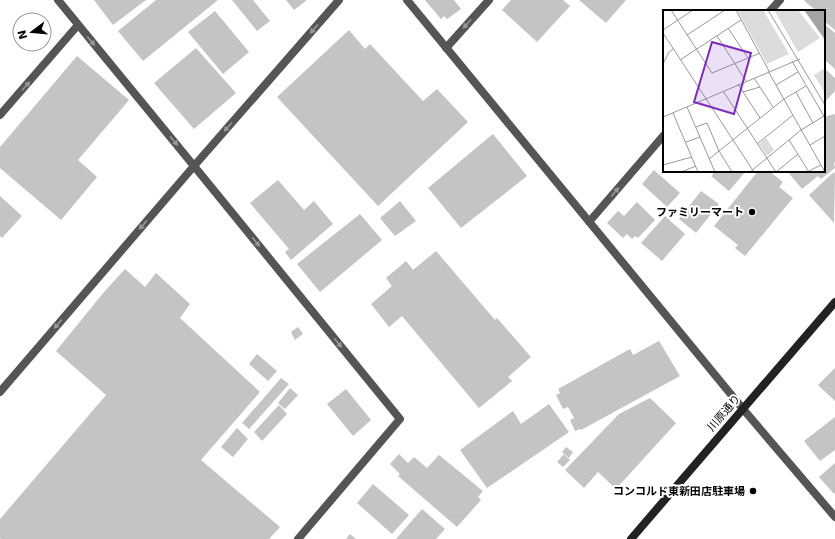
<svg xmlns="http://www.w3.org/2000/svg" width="835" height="539" viewBox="0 0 835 539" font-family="'DejaVu Sans','Noto Sans JP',sans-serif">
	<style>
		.building { fill: #c4c4c4 }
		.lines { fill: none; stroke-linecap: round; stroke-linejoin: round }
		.street { stroke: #555; stroke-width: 8 }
		.secondary { stroke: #222; stroke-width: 8 }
		.oneway { fill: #999 }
		.poi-dot { fill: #000; stroke: #fff; stroke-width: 1.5 }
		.labels { text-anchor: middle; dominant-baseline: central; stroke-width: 4; stroke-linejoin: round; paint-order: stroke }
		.poi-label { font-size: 11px; font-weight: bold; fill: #000; stroke: #fff; text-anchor: end }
		.street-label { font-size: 11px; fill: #000; stroke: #fff }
		.inset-road { fill: none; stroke: #999; stroke-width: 1 }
		.view { fill: #7b2cbf; fill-opacity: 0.15; stroke: #7b2cbf; stroke-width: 2 }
		.inset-edge { fill: none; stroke: #000; stroke-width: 2 }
	</style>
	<rect width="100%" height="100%" fill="#fff"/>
	<path class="building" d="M 94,0 L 146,0 L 113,25 Z
		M 156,0 L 218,0 L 143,61 L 118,31 Z
		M 232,0 L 253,0 L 270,21 L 257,31 Z
		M 286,0 L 307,0 L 294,10 Z
		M 425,0 L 454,0 L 461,9 L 447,19 L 444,16 L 441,19 Z
		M 511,0 L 563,0 L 570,6 L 537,42 L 502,10 Z
		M 579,0 L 626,0 L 606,23 Z
		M 805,0 L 835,0 L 835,30 L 824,21 L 824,11 L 817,11 L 804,1 Z
		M 215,11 L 249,52 L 223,74 L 188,32 Z
		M 824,24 L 835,33 L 835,69 L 824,59 Z
		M 349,30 L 365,49 L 370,44 L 423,101 L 437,89 L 468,122 L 378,206 L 277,97 Z
		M 196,48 L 236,93 L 194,129 L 154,83 Z
		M 77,56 L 129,100 L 78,160 L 97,177 L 61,220 L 0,168 L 0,147 Z
		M 824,68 L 835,78 L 835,91 L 824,103 Z
		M 835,114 L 835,162 L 834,163 L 835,168 L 821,179 L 818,176 L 802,189 L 787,171 L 824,171 L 824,119 L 827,116 Z
		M 493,134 L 527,176 L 461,228 L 428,188 Z
		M 654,170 L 680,193 L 667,207 L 642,184 Z
		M 716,171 L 746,171 L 729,191 L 711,176 Z
		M 758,171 L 769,171 L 783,182 L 779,187 L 793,198 L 745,256 L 735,248 L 738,245 L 714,226 Z
		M 834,172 L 835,174 L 834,223 L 809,195 Z
		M 278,180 L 304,210 L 314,201 L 333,224 L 291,260 L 285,252 L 289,249 L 250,203 Z
		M 701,191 L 719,204 L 696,233 L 679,219 Z
		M 0,196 L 22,216 L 2,238 L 0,236 Z
		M 400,201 L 416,221 L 395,236 L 380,218 Z
		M 637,202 L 655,220 L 638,238 L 635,236 L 632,239 L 627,234 L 623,238 L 607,223 L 618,211 L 624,216 Z
		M 360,214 L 382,240 L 320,292 L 297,264 Z
		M 665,216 L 685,234 L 662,261 L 641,243 Z
		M 436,251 L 495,320 L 497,318 L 531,357 L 508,377 L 512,381 L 479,408 L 402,316 L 389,327 L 371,304 L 392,286 L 386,278 L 406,261 L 413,270 Z
		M 125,269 L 145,287 L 156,273 L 190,304 L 180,318 L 260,392 L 201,460 L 280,527 L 269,539 L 1,539 L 0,538 L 0,519 L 106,395 L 56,351 L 104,292 Z
		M 298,327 L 303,334 L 295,340 L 291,332 Z
		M 659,341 L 680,376 L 581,430 L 580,429 L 575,431 L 570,420 L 574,418 L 568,407 L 563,409 L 556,395 L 560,393 L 558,389 L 630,349 L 633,355 Z
		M 257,354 L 277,371 L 268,381 L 249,364 Z
		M 835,368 L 835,401 L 818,385 Z
		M 281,378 L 289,384 L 249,429 L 242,423 Z
		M 290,388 L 298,395 L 285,409 L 278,403 Z
		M 346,389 L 371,420 L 353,436 L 327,404 Z
		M 650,398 L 676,423 L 616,489 L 598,472 L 584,488 L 565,470 L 619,414 Z
		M 549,404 L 569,432 L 487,488 L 460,450 L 513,411 L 521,424 Z
		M 279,405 L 287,414 L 262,441 L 254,432 Z
		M 835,417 L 835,450 L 820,461 L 804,441 Z
		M 237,428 L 248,439 L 233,457 L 221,447 Z
		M 566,447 L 573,452 L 569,458 L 562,452 Z
		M 399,454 L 408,463 L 414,457 L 427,468 L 439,455 L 483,491 L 478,497 L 481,500 L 457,527 L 398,476 L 400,474 L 390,464 Z
		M 564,454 L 570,460 L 563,467 L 557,462 Z
		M 835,463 L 835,493 L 834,494 L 819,477 Z
		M 373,484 L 409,515 L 392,534 L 357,503 Z
		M 422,509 L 445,529 L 436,539 L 396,539 Z
		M 350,534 L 356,539 L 346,539 Z"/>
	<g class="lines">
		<path class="street" d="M 58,0 L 194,166 L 400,419 L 298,539
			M 407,0 L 743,409 L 835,517
			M 770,11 L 780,0
			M 446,48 L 489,0
			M 0,115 L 78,25
			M 589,222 L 664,135
			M 0,392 L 194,166 L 339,0"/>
		<path class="secondary" d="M 631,539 L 835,302"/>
	</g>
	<defs><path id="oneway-solid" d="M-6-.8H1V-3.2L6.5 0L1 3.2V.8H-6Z"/></defs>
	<g class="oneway">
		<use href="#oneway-solid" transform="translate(467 24) rotate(132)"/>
		<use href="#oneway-solid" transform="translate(314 29) rotate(131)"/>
		<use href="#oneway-solid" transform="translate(91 41) rotate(50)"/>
		<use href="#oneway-solid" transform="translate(26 86) rotate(-49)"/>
		<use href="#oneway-solid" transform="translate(228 127) rotate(131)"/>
		<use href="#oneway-solid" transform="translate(174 141) rotate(50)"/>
		<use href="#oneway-solid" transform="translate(615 192) rotate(-49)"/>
		<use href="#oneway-solid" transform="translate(143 225) rotate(131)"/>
		<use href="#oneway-solid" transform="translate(256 242) rotate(51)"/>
		<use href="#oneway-solid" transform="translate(58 324) rotate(131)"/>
		<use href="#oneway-solid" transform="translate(338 343) rotate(51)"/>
	</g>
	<g class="poi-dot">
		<circle cx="752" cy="212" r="4"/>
		<circle cx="753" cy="491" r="4"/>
	</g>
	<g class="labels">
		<g class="poi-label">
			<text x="744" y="212">ファミリーマート</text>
			<text x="745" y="491">コンコルド東新田店駐車場</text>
		</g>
		<g class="street-label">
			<text transform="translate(724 413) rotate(-49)">川原通り</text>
		</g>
	</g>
	<g transform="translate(663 10)">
		<rect width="162" height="162" fill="#fff"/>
		<path d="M 74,0 L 100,0 L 126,44 L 104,54 ZM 111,0 L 135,0 L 157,28 L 135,42 ZM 162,58 L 162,83 L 151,65 ZM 103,128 L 111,140 L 104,146 L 96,134 Z" fill="#dcdcdc"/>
		<path d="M 141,0 L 162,0 L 162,30 L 160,27 Z" fill="#a3a3a3"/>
		<path class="inset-road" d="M 8,0 L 49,63 L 97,43M 73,0 L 106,61M 105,0 L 162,95M 65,18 L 85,48M 0,20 L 30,0M 0,23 L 91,162M 24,25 L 62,0M 54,26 L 83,71M 17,50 L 78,10M 129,51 L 162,108M 0,54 L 6,42 L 10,39M 105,61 L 162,162M 91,68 L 110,97M 75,74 L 97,108M 113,75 L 135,62M 60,81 L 113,162 L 135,144M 80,82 L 97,77M 133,82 L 150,113M 24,97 L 52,162M 10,103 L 35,162M 0,107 L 137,49M 33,117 L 44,113 L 56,141 L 69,162M 126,130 L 146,162M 23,132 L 37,127M 94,134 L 130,105M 147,135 L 162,126M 46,149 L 121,89 L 143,76M 0,155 L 29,147M 146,161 L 158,155M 18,162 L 33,156M 87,162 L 138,120 L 161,106"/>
		<path class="view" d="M 49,32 L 88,43 L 71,104 L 31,92 Z"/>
		<rect width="162" height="162" class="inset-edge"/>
	</g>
	<g transform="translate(32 32) rotate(254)"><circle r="19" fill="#ffffff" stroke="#999999"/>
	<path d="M0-3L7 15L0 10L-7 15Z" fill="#000000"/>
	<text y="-6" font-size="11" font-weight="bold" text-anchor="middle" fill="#000000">N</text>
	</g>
</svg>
